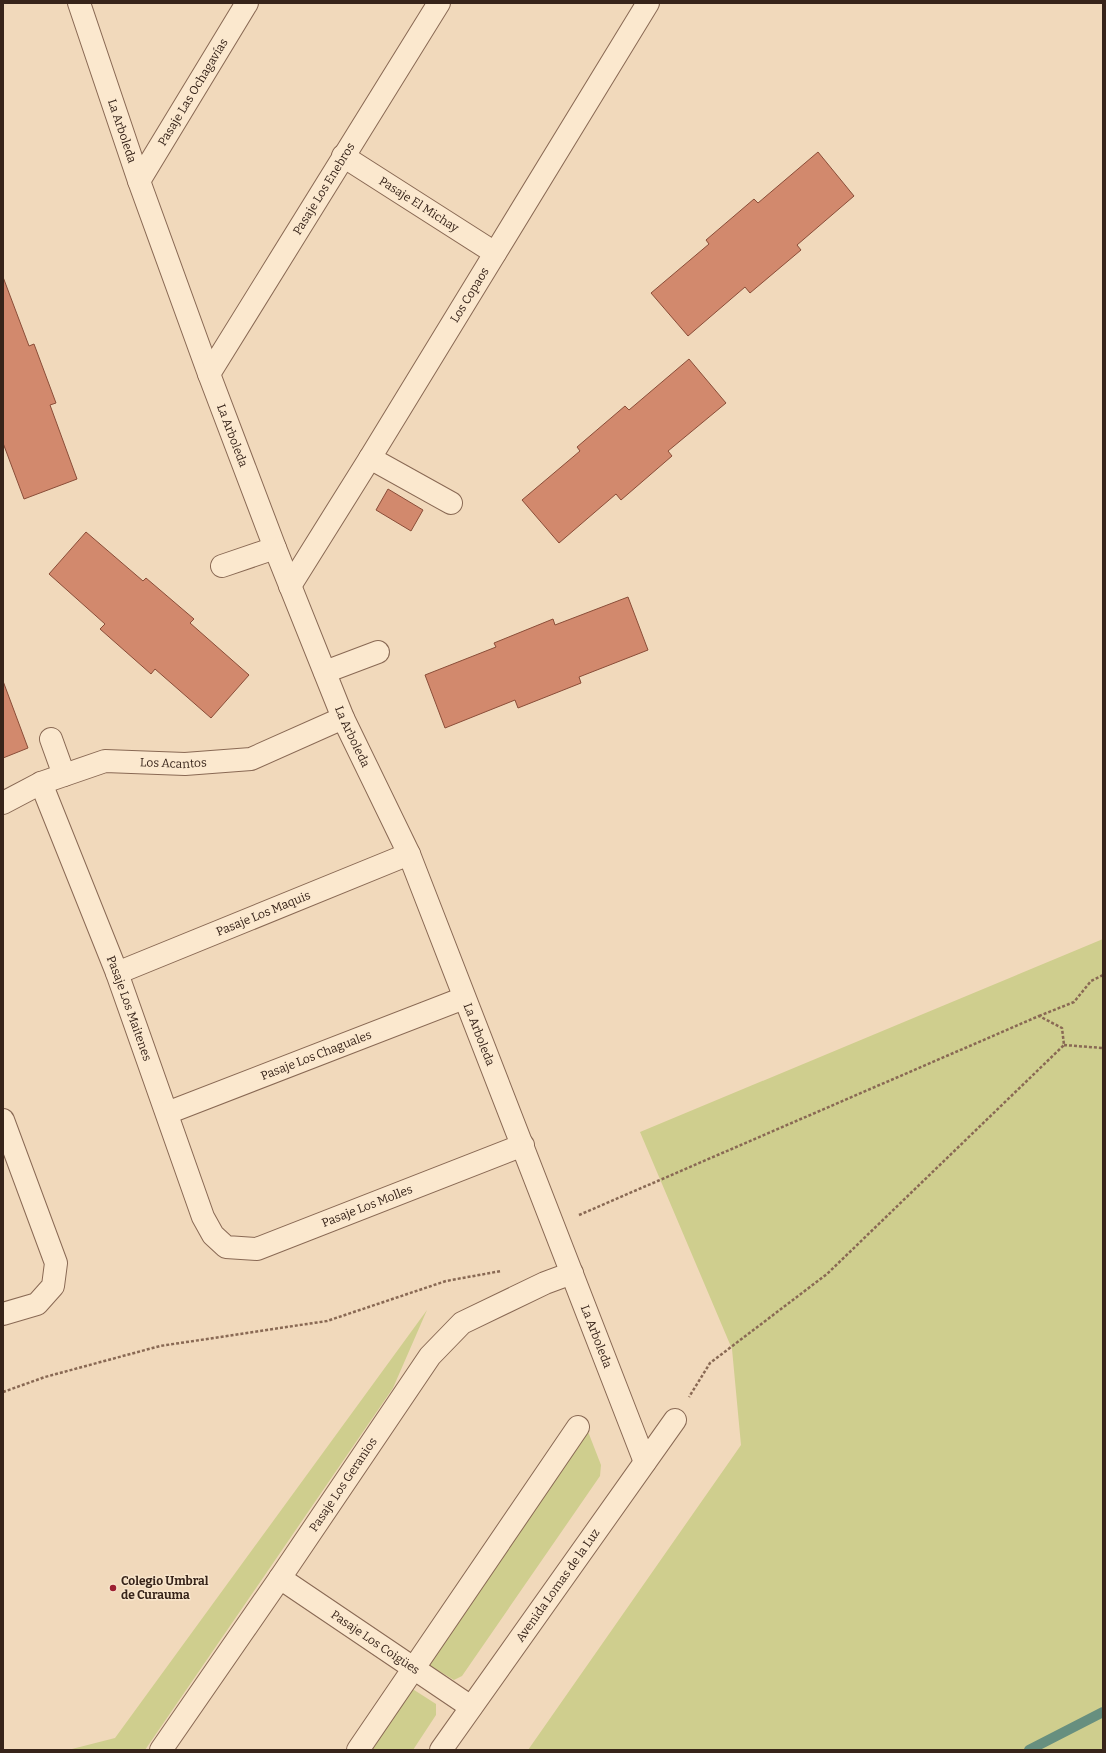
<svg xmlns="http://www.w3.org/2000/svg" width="1106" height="1753" viewBox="0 0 1106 1753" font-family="Bitter,serif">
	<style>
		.green { fill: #cfce8e }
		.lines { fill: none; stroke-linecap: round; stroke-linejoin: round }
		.stream { stroke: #678f7f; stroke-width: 10 }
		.building { fill: #d2896d; stroke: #8a4d38 }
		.minor-casing { stroke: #896954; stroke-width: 24 }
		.path { stroke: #896954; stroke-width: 2.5; stroke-dasharray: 3 2; stroke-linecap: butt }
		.minor { stroke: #fbe8ce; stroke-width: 22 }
		.poi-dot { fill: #9c1f31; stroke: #f8e5cb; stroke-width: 1.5 }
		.labels { text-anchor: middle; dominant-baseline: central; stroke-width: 3; stroke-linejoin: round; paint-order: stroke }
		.street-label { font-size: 12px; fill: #37241a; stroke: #f8e5cb }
		.poi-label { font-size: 12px; font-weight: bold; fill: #37241a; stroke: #f8e5cb; text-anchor: start }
	</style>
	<rect width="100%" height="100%" fill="#f1d9bb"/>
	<path class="green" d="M 1103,939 L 1103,1750 L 528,1750 L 741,1445 L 732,1349 L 640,1132 Z
		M 427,1310 L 393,1388 L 145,1750 L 68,1750 L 115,1738 Z
		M 587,1429 L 601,1465 L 600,1476 L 462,1676 L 454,1680 L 427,1664 Z
		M 411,1688 L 436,1704 L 436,1715 L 413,1750 L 369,1750 Z"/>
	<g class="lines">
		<path class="stream" d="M 1029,1750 L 1103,1712"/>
	</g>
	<path class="building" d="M 818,152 L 854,196 L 797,245 L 801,250 L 750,293 L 745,287 L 688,336 L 651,293 L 709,244 L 706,240 L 754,199 L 758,203 Z
		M 3,277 L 29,346 L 34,344 L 56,403 L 50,405 L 77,479 L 24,499 L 3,443 Z
		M 689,359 L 726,403 L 668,451 L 672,456 L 621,500 L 616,494 L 559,543 L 522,500 L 580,451 L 577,447 L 625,406 L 629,410 Z
		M 388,489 L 423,510 L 411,531 L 376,510 Z
		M 86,532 L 143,581 L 146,578 L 194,619 L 190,623 L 249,675 L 211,718 L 155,669 L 151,674 L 100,629 L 105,624 L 49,574 Z
		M 628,597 L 648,650 L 579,677 L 581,683 L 518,708 L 515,700 L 445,728 L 425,675 L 496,647 L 494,643 L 553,619 L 555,625 Z
		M 3,681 L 28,748 L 3,758 Z"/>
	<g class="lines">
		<g class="minor-casing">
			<g id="minor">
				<path id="s1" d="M 79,3 L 139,181 L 209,374 L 275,548 L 343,718 L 409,854 L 645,1462"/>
				<path id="s2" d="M 343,156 L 495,253"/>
				<path id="s3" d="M 139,181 L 247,3"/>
				<path id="s4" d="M 209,374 L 439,3"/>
				<path d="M 370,458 L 451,503"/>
				<path d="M 222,566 L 275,548"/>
				<path id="s5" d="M 290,586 L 370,458 L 648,3"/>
				<path d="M 325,672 L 378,652"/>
				<path d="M 51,739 L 64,775"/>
				<path id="s6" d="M 41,783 L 117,973 L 203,1217 L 213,1235 L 226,1247 L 257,1249 L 523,1145"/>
				<path id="s7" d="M 3,803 L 41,783 L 105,761 L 185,764 L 251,759 L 343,718"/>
				<path id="s8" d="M 117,973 L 409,854"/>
				<path id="s9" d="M 167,1113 L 464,998"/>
				<path d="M 3,1120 L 56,1263 L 53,1286 L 37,1304 L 3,1314"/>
				<path id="s10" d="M 280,1578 L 471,1707"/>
				<path id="s11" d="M 161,1750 L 280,1578 L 430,1356 L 462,1323 L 545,1283 L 572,1273"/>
				<path d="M 358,1750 L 578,1427"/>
				<path id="s12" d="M 441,1750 L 675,1420"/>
			</g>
		</g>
		<path class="path" d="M 1039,1016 L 1074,1002 L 1091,981 L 1103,975
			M 1064,1045 L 1103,1048
			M 579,1215 L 1039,1016 L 1062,1028 L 1064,1045 L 827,1274 L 710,1363 L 689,1397
			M 3,1392 L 45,1377 L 160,1346 L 327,1321 L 446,1281 L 501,1271"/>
		<use href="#minor" class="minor"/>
	</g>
	<circle class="poi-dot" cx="113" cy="1588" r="4"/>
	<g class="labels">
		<g class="street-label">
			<text stroke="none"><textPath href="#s3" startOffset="104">Pasaje Las Ochagavías</textPath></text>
			<text stroke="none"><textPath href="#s1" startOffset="135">La Arboleda</textPath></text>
			<text stroke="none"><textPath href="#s4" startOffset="218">Pasaje Los Enebros</textPath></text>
			<text stroke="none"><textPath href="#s2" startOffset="90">Pasaje El Michay</textPath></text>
			<text stroke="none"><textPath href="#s5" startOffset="342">Los Copaos</textPath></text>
			<text stroke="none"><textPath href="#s1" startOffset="459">La Arboleda</textPath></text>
			<text stroke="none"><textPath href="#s1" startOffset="783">La Arboleda</textPath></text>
			<text stroke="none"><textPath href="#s7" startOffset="179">Los Acantos</textPath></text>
			<text stroke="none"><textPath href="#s8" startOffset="158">Pasaje Los Maquis</textPath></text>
			<text stroke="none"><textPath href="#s6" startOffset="242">Pasaje Los Maitenes</textPath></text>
			<text stroke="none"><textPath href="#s1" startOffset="1107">La Arboleda</textPath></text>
			<text stroke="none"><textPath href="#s9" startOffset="160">Pasaje Los Chaguales</textPath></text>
			<text stroke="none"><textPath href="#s6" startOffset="651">Pasaje Los Molles</textPath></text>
			<text stroke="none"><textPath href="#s1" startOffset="1431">La Arboleda</textPath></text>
			<text stroke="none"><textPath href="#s11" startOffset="322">Pasaje Los Geranios</textPath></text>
			<text stroke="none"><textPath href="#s12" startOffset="202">Avenida Lomas de la Luz</textPath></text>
			<text stroke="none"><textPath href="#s10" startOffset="115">Pasaje Los Coigües</textPath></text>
		</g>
		<g class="poi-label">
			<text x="121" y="1581">Colegio Umbral<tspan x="121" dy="14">de Curauma</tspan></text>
		</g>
	</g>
	<rect width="1106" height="1753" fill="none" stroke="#37241a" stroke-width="8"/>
</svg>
